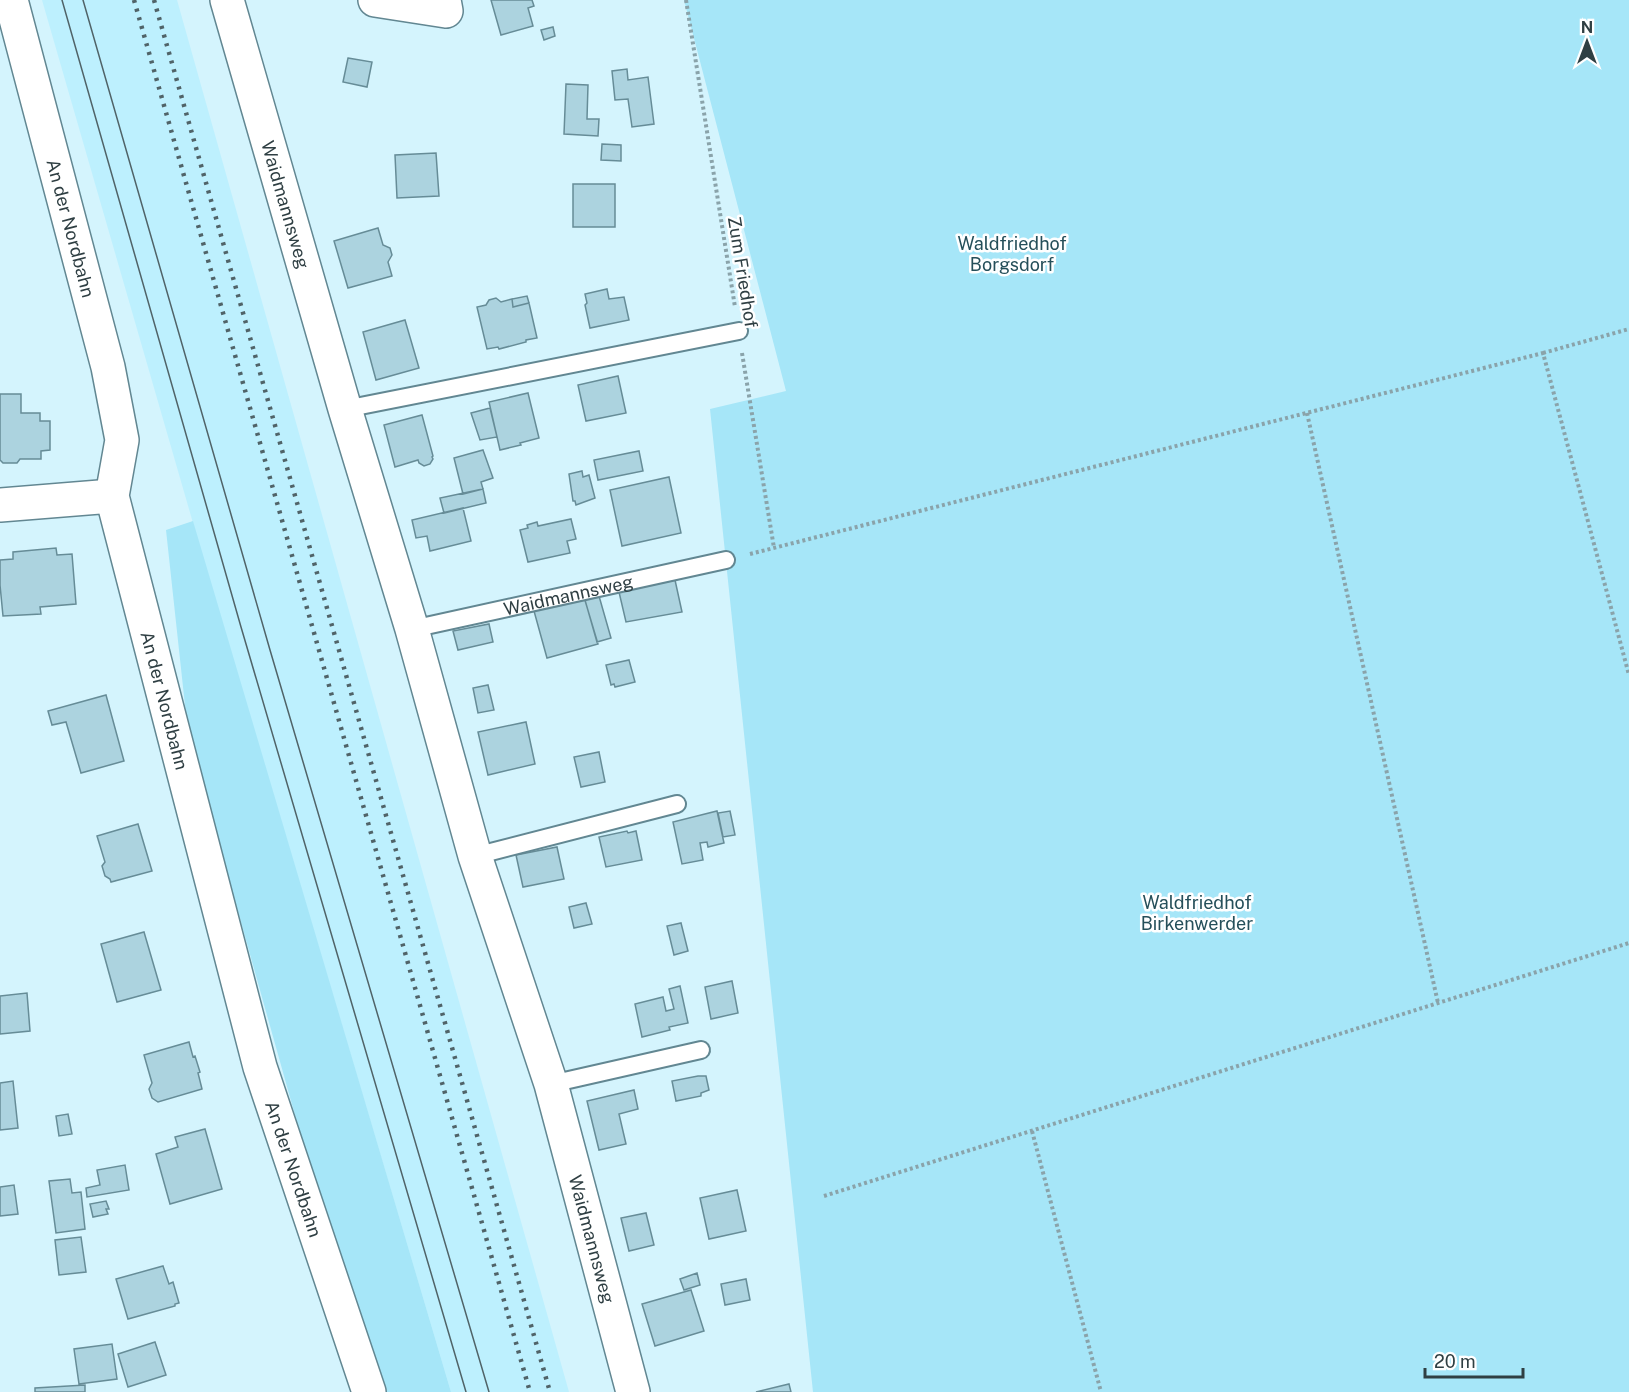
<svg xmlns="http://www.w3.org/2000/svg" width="1629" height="1392" viewBox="0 0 1629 1392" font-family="'Public Sans',sans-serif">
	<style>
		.built { fill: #bdf0fe }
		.green { fill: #a6e6f8 }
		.building { fill: #acd3df; stroke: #668c97; stroke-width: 1.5 }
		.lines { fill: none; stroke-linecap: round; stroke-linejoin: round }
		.service-casing { stroke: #628792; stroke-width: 20 }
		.minor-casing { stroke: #628792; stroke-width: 36 }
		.path { stroke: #8aa3aa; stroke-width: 4; stroke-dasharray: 3 3; stroke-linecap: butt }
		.service { stroke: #fff; stroke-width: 16 }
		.minor { stroke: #fff; stroke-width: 33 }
		.tram { stroke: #506368; stroke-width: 1.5 }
		.rail { stroke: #506368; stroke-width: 4.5; stroke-dasharray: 3 6; stroke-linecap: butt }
		.labels { text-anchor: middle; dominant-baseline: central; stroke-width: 5; stroke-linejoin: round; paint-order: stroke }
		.street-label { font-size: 18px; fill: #2f3f43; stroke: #fff }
		.park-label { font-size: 18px; fill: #254f5a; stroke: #fff }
	</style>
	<rect width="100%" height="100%" fill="#d4f4fd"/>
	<path class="built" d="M 42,0 L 177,0 L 569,1392 L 451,1392 L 204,561 Z"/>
	<path class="green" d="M 684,0 L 1629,0 L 1629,1392 L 813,1392 L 710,409 L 786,391 Z
		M 193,521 L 451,1392 L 370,1392 L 328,1233 L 188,733 L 166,530 Z"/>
	<path class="building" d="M 491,0 L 532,0 L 534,6 L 528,8 L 533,26 L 501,35 Z
		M 553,27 L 555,36 L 544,40 L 541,30 Z
		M 348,58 L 372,62 L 367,87 L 343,82 Z
		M 627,69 L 628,80 L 648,77 L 654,124 L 632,127 L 628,99 L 615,100 L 612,71 Z
		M 566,84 L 588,85 L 587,119 L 599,119 L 598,136 L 564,134 Z
		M 602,144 L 621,145 L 621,161 L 601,160 Z
		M 436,153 L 439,196 L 397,198 L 395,155 Z
		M 573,184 L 615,184 L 615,227 L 573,227 Z
		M 378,228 L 383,245 L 390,248 L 392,255 L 388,262 L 392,276 L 348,288 L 334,241 Z
		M 607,289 L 609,299 L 624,297 L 629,320 L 590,328 L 585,305 L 587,303 L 585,294 Z
		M 527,296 L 529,303 L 513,307 L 512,299 Z
		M 496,298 L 501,302 L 512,299 L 513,307 L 529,303 L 537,338 L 526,340 L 526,342 L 499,349 L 498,347 L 487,349 L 477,307 L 486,305 L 489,300 Z
		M 405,320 L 419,368 L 376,380 L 363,332 Z
		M 618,376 L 626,413 L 586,421 L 578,385 Z
		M 528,393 L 539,438 L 520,443 L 521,445 L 500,450 L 489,402 Z
		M 0,394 L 21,394 L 21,413 L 40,413 L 40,421 L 50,421 L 50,450 L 41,451 L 41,459 L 20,459 L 17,463 L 3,463 L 0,460 Z
		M 490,408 L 497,437 L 480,440 L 471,413 Z
		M 422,415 L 433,456 L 432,457 L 433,459 L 430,464 L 424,466 L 419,463 L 418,460 L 395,467 L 384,425 Z
		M 483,450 L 493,478 L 481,482 L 483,489 L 463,494 L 454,458 Z
		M 639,451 L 643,471 L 598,480 L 594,460 Z
		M 582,471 L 583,477 L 589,475 L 595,498 L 576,505 L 575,501 L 573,501 L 569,474 Z
		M 669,477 L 681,533 L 622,546 L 610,490 Z
		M 483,489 L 486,503 L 444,513 L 440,498 Z
		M 463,508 L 471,541 L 430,551 L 427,536 L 416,538 L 412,520 Z
		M 571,519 L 576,539 L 567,541 L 570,553 L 528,562 L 520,530 L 528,528 L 527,525 L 537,522 L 538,526 Z
		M 56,548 L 57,555 L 72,554 L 76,604 L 40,607 L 41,614 L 3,616 L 0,585 L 0,560 L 13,559 L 13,552 Z
		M 675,580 L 682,612 L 626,622 L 619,592 Z
		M 599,596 L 611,638 L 597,642 L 585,600 Z
		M 584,597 L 598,644 L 547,658 L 534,611 Z
		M 489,624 L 493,642 L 458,650 L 453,631 Z
		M 629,660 L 635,682 L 615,687 L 614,684 L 611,685 L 606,665 Z
		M 488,685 L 494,710 L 478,713 L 473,688 Z
		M 106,695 L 124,761 L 81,773 L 66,722 L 52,725 L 48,711 Z
		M 526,722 L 535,764 L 488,775 L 478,732 Z
		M 599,752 L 605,782 L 581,787 L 574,757 Z
		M 717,811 L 724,843 L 708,847 L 707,842 L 700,843 L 703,860 L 682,864 L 673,822 Z
		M 730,811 L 735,835 L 723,837 L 718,813 Z
		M 138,824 L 152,871 L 111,882 L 110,879 L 105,876 L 102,866 L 105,862 L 97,836 Z
		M 627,831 L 628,833 L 636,831 L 642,860 L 606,867 L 599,837 Z
		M 557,847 L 564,879 L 523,887 L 516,855 Z
		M 586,903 L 592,924 L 574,928 L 569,907 Z
		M 681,923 L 688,951 L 674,955 L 667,926 Z
		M 144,932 L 161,990 L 117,1002 L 101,944 Z
		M 732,981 L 738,1013 L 711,1019 L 705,987 Z
		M 680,986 L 688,1023 L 669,1027 L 670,1030 L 642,1037 L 635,1004 L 663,997 L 666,1011 L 674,1009 L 669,989 Z
		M 27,993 L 30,1031 L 0,1034 L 0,996 Z
		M 189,1042 L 193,1057 L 195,1056 L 200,1072 L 198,1073 L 202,1089 L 158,1102 L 152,1098 L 149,1089 L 152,1083 L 144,1055 Z
		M 698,1076 L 706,1076 L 709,1090 L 701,1093 L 701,1096 L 676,1101 L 672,1081 Z
		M 13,1081 L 18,1128 L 0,1130 L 0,1083 Z
		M 634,1090 L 638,1109 L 619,1114 L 626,1144 L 599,1150 L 587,1101 Z
		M 68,1114 L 72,1134 L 59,1136 L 56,1116 Z
		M 205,1129 L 222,1189 L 170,1204 L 156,1154 L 178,1147 L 175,1137 Z
		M 125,1165 L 129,1190 L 87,1197 L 86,1188 L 100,1185 L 97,1170 Z
		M 70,1179 L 72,1193 L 81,1192 L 85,1229 L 56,1233 L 49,1181 Z
		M 14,1185 L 18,1214 L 0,1216 L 0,1187 Z
		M 737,1190 L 746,1231 L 709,1239 L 700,1198 Z
		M 106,1201 L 109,1209 L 106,1209 L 108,1214 L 93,1217 L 90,1204 Z
		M 646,1213 L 654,1245 L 629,1251 L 621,1218 Z
		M 81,1237 L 86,1272 L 59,1275 L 55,1240 Z
		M 163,1266 L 169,1284 L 173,1282 L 179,1303 L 175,1304 L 175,1306 L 128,1319 L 116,1279 Z
		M 697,1273 L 700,1285 L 684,1290 L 680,1279 Z
		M 746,1279 L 750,1300 L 725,1305 L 721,1284 Z
		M 691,1290 L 704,1331 L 655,1346 L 642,1304 Z
		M 155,1342 L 166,1375 L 128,1387 L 118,1354 Z
		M 112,1344 L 117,1379 L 79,1384 L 74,1349 Z
		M 789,1384 L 791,1392 L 756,1392 Z
		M 85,1385 L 85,1392 L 35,1392 L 35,1388 Z"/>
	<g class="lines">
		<g class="service-casing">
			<g id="service">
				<path d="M 345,409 L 739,331"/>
				<path id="s1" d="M 412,629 L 726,560"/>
				<path d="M 475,856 L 677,804"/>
				<path d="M 551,1084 L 701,1050"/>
			</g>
		</g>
		<g class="minor-casing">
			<g id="minor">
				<path id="s2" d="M 11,0 L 108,367 L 122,440 L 112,496 L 260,1067 L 369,1392"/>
				<path id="s3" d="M 227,0 L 345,409 L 412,629 L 475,856 L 551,1084 L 633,1392"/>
				<path d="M 375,0 L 446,11 L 444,0"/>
				<path d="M 0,505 L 112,496"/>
			</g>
		</g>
		<path class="path" d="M 686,0 L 735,307
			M 742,353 L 774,548
			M 1543,353 L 1629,329
			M 1307,413 L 1438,1003
			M 750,554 L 1543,353 L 1629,675
			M 1032,1131 L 1101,1392
			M 824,1196 L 1629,943"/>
		<use href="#service" class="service"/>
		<use href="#minor" class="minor"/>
		<path class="tram" d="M 62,0 L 241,627 L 466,1392
			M 83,0 L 270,650 L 489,1392"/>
		<path class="rail" d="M 134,0 L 530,1392
			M 154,0 L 550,1392"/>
	</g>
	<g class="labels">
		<g class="street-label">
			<text stroke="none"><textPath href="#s3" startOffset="213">Waidmannsweg</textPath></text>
			<text stroke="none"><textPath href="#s2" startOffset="236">An der Nordbahn</textPath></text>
			<text transform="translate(743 272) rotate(81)">Zum Friedhof</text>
			<text stroke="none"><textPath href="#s1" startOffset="160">Waidmannsweg</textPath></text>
			<text stroke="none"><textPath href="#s2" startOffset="722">An der Nordbahn</textPath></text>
			<text stroke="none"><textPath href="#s2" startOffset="1208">An der Nordbahn</textPath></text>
			<text stroke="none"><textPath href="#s3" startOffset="1292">Waidmannsweg</textPath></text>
		</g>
		<g class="park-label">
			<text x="1012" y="243">Waldfriedhof<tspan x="1012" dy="21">Borgsdorf</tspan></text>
			<text x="1197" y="902">Waldfriedhof<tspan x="1197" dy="21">Birkenwerder</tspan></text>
		</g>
	</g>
	<g transform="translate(1587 42)" stroke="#ffffff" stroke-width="4.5" paint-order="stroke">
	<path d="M0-4.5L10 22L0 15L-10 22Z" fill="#2f3f43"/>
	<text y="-9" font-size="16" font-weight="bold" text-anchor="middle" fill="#2f3f43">N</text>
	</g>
	<path d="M1425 1368v9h98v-9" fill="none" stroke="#2f3f43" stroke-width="3"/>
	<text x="1434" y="1368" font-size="18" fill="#2f3f43" stroke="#ffffff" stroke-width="4.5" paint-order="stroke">20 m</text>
</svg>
